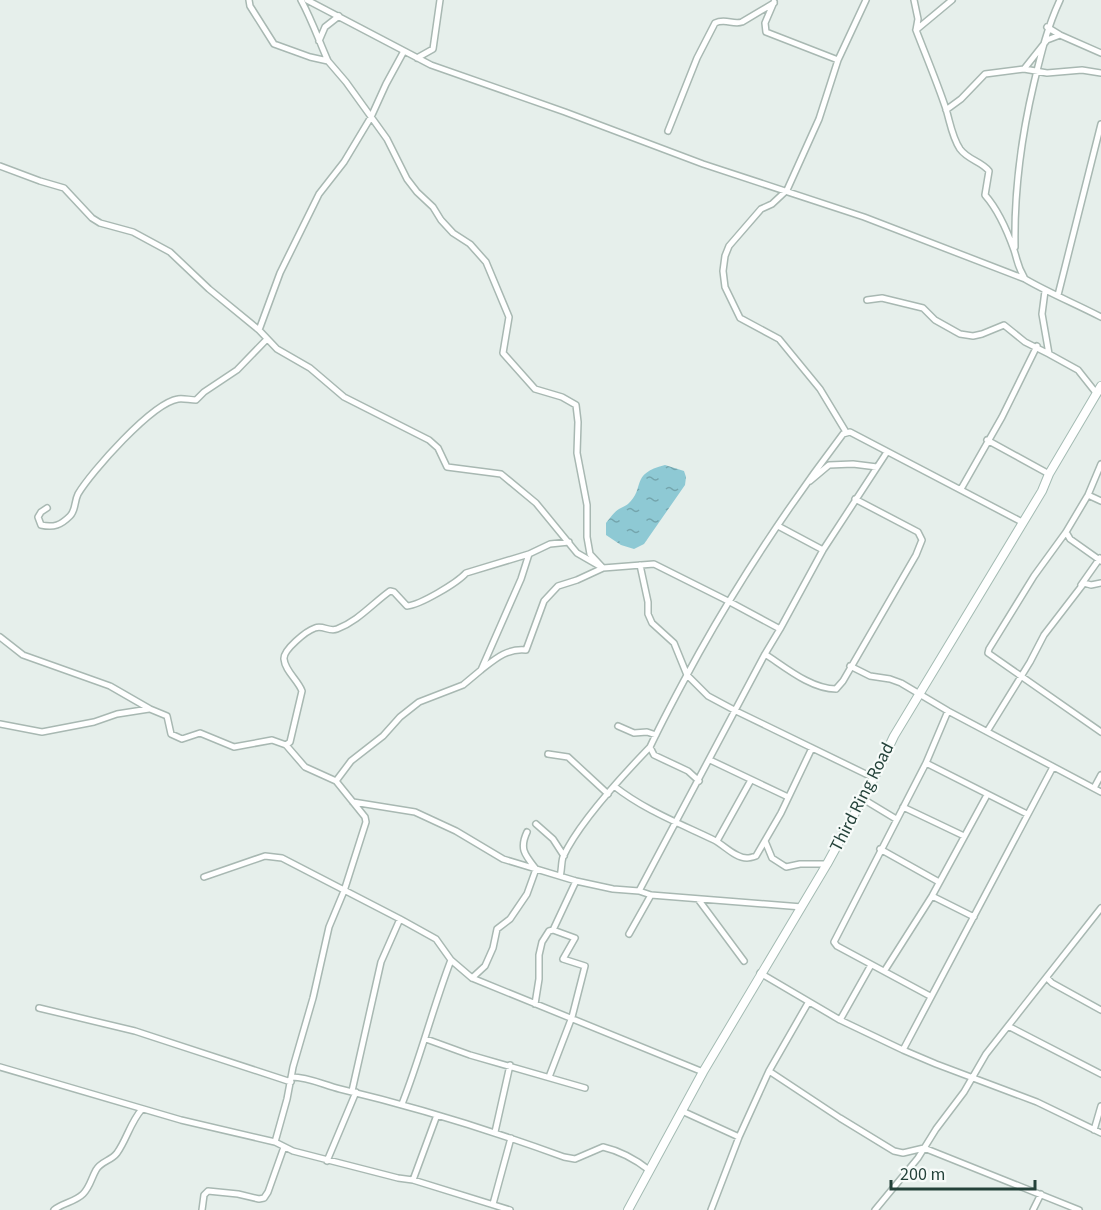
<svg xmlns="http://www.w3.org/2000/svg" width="1101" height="1210" viewBox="0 0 1101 1210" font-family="'Source Sans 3',sans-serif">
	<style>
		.water { fill: url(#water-ripples) }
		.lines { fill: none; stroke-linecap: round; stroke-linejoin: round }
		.street-casing { stroke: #a8b8b2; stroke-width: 8 }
		.secondary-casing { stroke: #a4bbb3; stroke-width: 10 }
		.street { stroke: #fff; stroke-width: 5 }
		.secondary { stroke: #fff; stroke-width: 8 }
		.labels { text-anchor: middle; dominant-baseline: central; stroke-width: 4.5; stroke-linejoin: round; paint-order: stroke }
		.street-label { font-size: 18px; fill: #24423a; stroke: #f7fbf9 }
	</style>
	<defs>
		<pattern id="water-ripples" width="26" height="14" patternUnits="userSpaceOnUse" patternTransform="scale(1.5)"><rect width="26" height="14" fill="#8ec9d4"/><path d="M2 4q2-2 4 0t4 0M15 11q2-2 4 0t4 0" fill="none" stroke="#74a5ad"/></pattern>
	</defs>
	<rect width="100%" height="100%" fill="#e6efeb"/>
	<path class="water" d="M 665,465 L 684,471 L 686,477 L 685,485 L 644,544 L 634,549 L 621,545 L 606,535 L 606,523 C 610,518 614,512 619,509 C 622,507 626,506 628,504 C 646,488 629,474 665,465 Z"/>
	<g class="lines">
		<g class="street-casing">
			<path id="street" d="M 249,0 L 250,6 L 274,44 L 310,57 L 328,61 L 346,82 L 387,139 L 407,179 L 417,192 L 433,207 L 441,220 L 453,233 L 470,244 L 486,262 L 509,317 L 503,353 L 535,389 L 562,397 L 576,405 L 578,422 L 577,453 L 587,505 L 587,537 L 590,554 L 603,568 L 577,580 L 558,586 L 544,601 L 526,650 C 507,648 495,659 481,670
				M 301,0 C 312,20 319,41 328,61
				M 307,0 L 431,65 L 565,112 L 703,164 L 864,217 L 1025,279 C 1049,293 1076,304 1101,317
				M 914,0 L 918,19 L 916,30 C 926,56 937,82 946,109 C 950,122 952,137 960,149 C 968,160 981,161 989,171 L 985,195 C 999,211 1007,230 1014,250 C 1018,262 1017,265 1024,277
				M 774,2 L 765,23 L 766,32 L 838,60
				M 1047,27 L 1060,35 L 1101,53
				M 916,30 L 952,0
				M 319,41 L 325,27 L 339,16
				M 417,58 L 433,49 L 440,0
				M 1024,69 L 1047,73 L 1082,70 L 1101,73
				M 946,110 L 961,99 L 985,74 L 1024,69 L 1047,40 L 1060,35
				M 668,131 L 697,58 L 715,23 C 725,18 733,25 742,22 L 774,3
				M 0,166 L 40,181 L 64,188 L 92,218 L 100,223 L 133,232 L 170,252 L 209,289 L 259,330 L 277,349 L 310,368 L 344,397 L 429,440 L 438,448 L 447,467 L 501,474 L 536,503 L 577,553 L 603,568 L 654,564 L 728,601 L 780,629
				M 1015,247 C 1014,191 1021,138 1034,83 C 1041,54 1047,28 1060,0
				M 1045,291 L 1042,314 L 1049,354 L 1078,370 L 1097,394
				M 1058,295 L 1101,124
				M 867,300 L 882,298 L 923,308 L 935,320 L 960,334 L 973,336 L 982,334 L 1004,325 L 1025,342 L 1049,354
				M 259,330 L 280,273 L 319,194 L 344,162 L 371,117 L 386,84 L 404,51
				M 846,432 L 820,389 L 779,339 L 740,318 L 725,287 L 723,271 L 725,256 L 729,246 L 761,209 L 772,204 L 787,190 L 819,119 L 838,60 L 866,0
				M 987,440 L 1049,474
				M 1101,464 L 1088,495 L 1066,532 L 1034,576 L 989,649 L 988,653 L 1101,732
				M 810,481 L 829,465 L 853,464 L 877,467
				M 961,489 L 1002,417 L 1037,346
				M 1088,495 L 1101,501
				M 47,508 L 41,512 L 38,517 L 41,525 C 54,528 61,525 70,516 C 76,510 74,502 78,494 C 91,472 152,403 178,399 C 183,398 190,400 196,400 L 204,392 L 237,370 L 267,339
				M 778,526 L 823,550
				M 1066,532 L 1070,539 L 1101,561
				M 640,565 L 648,602 L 648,614 L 652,623 L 674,643 L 687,675 L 708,696 L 736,711 L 874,778
				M 1081,585 L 1100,558
				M 0,637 L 23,655 L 110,686 L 150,709 L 167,716 L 171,734 L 182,739 L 200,733 L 234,747 L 272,740 L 286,745 L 290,742 L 302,691 C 298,680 285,671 284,659 C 283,650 306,631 315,628 C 323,625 329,632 337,629 C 358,621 372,604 390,591 L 394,592 L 407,606 C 420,605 457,583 466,573 L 529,554 L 550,544 L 569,542
				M 765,654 C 785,667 811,689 836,689 L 843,681 L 916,555 L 922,540 L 918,532 L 855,499
				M 850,666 L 870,676 L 890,679 L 901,683 L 948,711 L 1101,792
				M 0,724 L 42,732 L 94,722 L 117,714 L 149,709
				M 618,726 L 634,733 L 647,732 L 656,735
				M 988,730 L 1030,662 L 1044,635 L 1084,583 L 1091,585 L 1101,583
				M 286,745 L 305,767 L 336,781 L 365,817 L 366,822 L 344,891 L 329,927 L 313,998 L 293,1067 L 287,1099 L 275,1142 L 293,1151 L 398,1178 L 413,1180 L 510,1210
				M 548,754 L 568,757 L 608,794
				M 710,760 L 788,797
				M 926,763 L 1027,814
				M 336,781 L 351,761 L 383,736 L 400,717 L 419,702 L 463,685 L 481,670 L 521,579 L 529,554
				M 699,781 L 688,771 L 654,755 L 650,747 C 665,715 682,684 699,653 C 742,576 790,504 843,434 L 850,432 L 1022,522
				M 614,786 C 644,810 681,824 714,840 C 724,845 735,858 747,858 C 750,858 753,857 756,856 L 781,813 L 812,748
				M 1094,788 L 1101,775
				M 863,799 L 896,819
				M 353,802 L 415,812 L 456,831 L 503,859 L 576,881 L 613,889 L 639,891 L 651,895 L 802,907
				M 903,807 L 964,836
				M 536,824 L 553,839 L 564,856
				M 717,841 L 751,780
				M 765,841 L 772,858 L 786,867 L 800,864 L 827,864
				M 880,849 L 939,882
				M 560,876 C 562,870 561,863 563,857 C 579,822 623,775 650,747
				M 204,877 L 265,856 L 282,858 L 400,919 L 436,939 L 451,960 L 472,978 L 703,1072
				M 639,891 L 765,654 L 780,629 L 823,550 L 887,452
				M 932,896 L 974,917
				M 698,899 L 744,961
				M 629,934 L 651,895
				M 885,970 L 932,896 L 987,795
				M 760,973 L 840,1020 L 903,1050 L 936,1064 L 1037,1102 L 1101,1133
				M 472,978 L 485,966 L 493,948 L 497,929 L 510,919 L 527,894 L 536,869 C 525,855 519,849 527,832
				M 1047,978 L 1052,983 L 1101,1010
				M 930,996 L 837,946 L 834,942 L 926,763 L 948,711
				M 535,1004 L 539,979 L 539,955 L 542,942 L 549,931 L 553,930
				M 39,1008 L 135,1031 L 291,1082
				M 840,1020 L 871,965
				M 1008,1026 L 1101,1074
				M 426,1039 L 470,1055 L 585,1088
				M 903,1050 L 1053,767
				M 0,1067 L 181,1120 L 275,1142
				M 769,1071 L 840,1118 L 894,1151 L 903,1153 L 924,1148 L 1079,1210
				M 292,1077 C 308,1077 324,1085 340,1089 C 416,1107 490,1130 564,1157 L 575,1159 L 603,1147 C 620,1151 635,1159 649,1170
				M 549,1077 L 572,1017 L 585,966 L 563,959 L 575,938 L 553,930 L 576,881
				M 352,1091 L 381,962 L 400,919
				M 402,1104 C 421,1056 433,1007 451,960
				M 682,1111 L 739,1137
				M 1094,1130 L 1101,1106
				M 495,1132 L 510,1065
				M 327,1161 L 356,1092
				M 413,1180 L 437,1115
				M 493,1204 L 511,1138
				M 54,1210 C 62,1203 75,1202 83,1194 C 90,1187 91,1179 96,1170 C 101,1161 111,1161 117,1153 C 127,1139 130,1123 142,1109
				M 202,1210 L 204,1195 L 208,1191 L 238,1194 L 259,1199 L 264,1198 L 268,1192 L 284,1147
				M 711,1210 L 739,1137 L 769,1071 L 808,1003
				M 875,1210 L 918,1158 L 936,1129 L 964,1092 L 986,1054 L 1101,908
				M 1033,1210 L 1041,1194"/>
		</g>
		<g class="secondary-casing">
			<path id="secondary" d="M 628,1210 L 703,1072 L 827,864 L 874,778 L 894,736 L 1042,491 L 1049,474 L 1101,386"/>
		</g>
		<use href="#street" class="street"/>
		<use href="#secondary" class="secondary"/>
	</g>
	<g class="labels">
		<g class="street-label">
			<text transform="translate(862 797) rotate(-63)">Third Ring Road</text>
		</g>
	</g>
	<path d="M891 1180v9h144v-9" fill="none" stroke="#24423a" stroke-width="3"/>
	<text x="900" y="1180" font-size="18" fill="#24423a" stroke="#f7fbf9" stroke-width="4.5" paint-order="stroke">200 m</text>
</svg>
